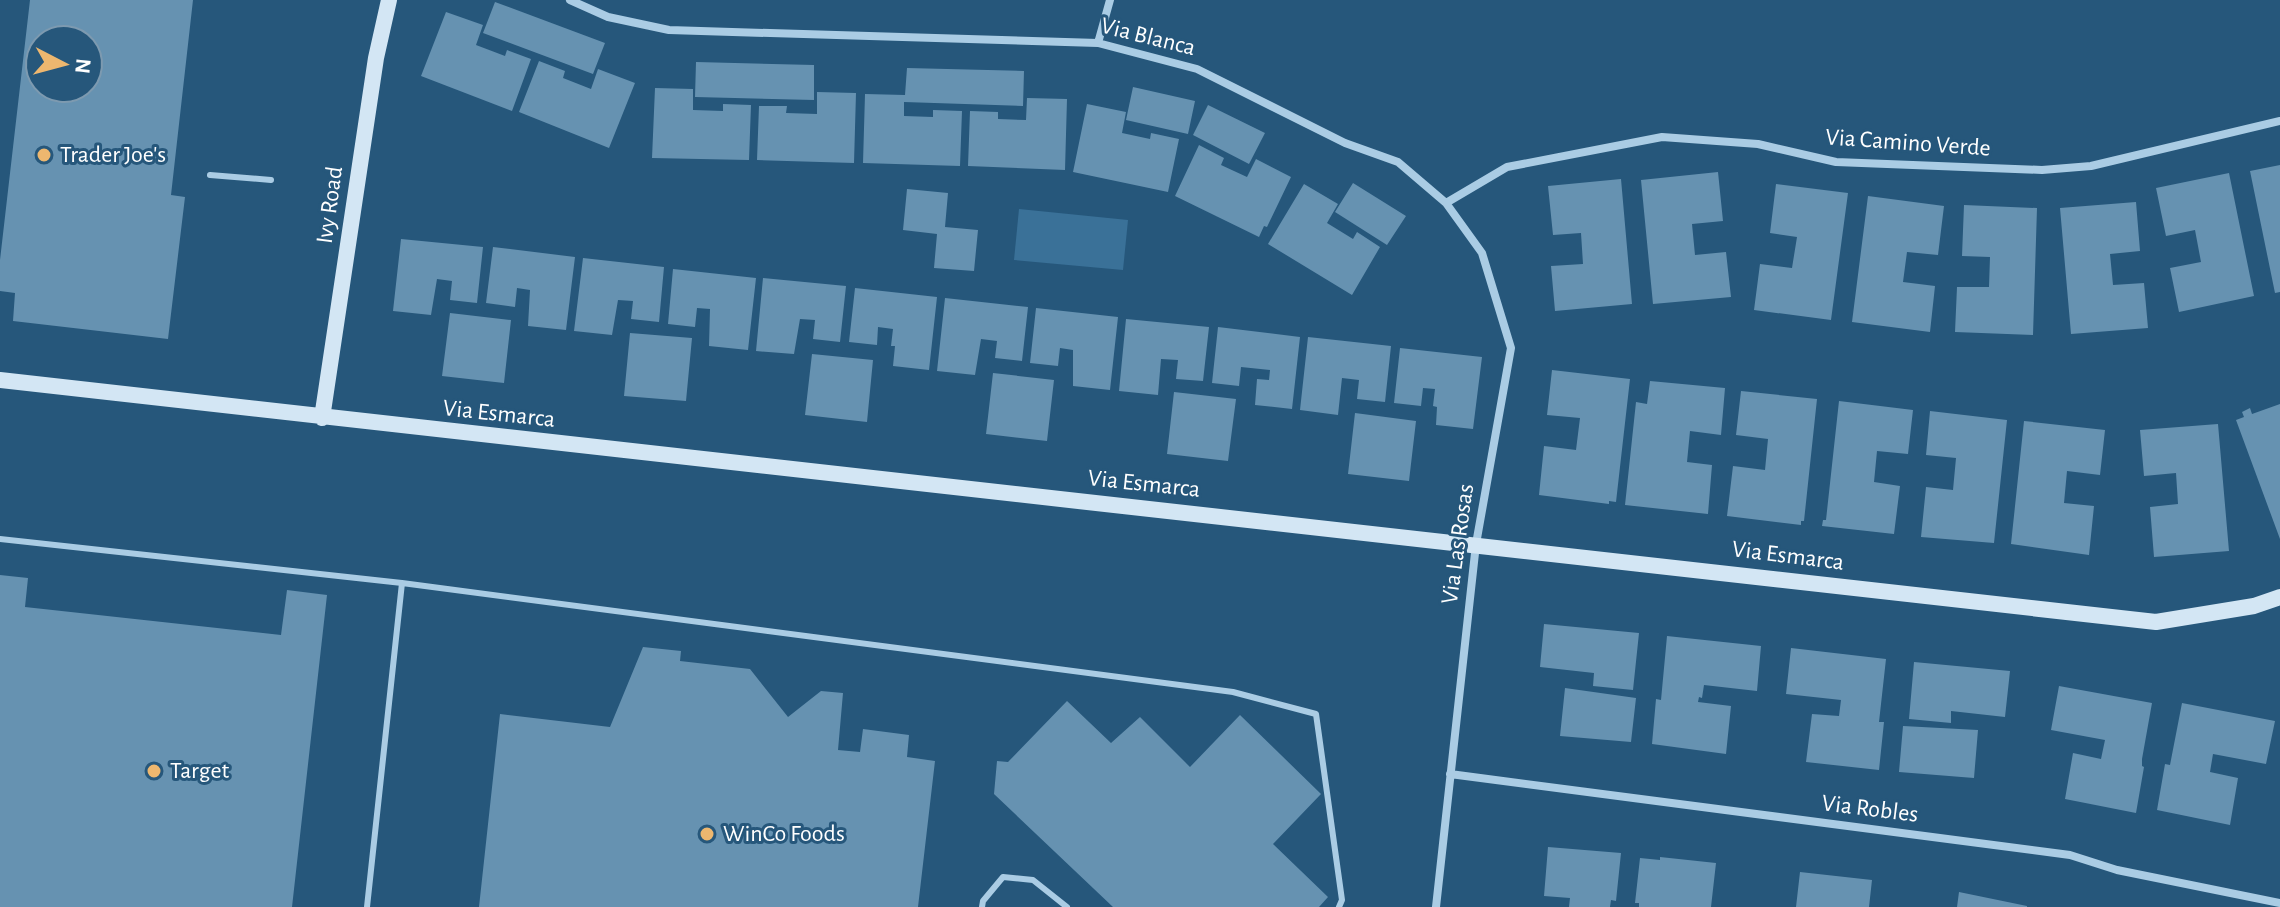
<svg xmlns="http://www.w3.org/2000/svg" width="2280" height="907" viewBox="0 0 2280 907" font-family="'Alegreya Sans',sans-serif">
	<style>
		.green { fill: #3a7198 }
		.building { fill: #6692b1; fill-rule: evenodd }
		.lines { fill: none; stroke-linecap: round; stroke-linejoin: round }
		.lane { stroke: #aacce4; stroke-width: 6 }
		.street { stroke: #aacce4; stroke-width: 8 }
		.secondary { stroke: #d3e6f4; stroke-width: 16 }
		.poi-dot { fill: #edb76f; stroke: #26577b; stroke-width: 3 }
		.labels { text-anchor: middle; dominant-baseline: central; stroke-width: 6; stroke-linejoin: round; paint-order: stroke }
		.street-label { font-size: 24px; fill: #fff; stroke: #26577b }
		.poi-label { font-size: 24px; fill: #fff; stroke: #26577b; text-anchor: start }
	</style>
	<rect width="100%" height="100%" fill="#26577b"/>
	<path class="green" d="M 1019,209 L 1128,220 L 1123,270 L 1014,260 Z"/>
	<path class="building" d="M 30,0 L 193,0 L 171,195 L 185,197 L 168,339 L 13,321 L 15,293 L 0,291 L 0,260 ZM 40,40 L 88,40 L 88,88 L 40,88 Z
		M 495,2 L 605,43 L 593,74 L 483,33 Z
		M 446,12 L 483,25 L 476,45 L 505,56 L 507,50 L 531,59 L 512,111 L 421,76 Z
		M 539,61 L 565,71 L 563,78 L 591,89 L 598,69 L 635,83 L 609,148 L 519,112 Z
		M 696,62 L 814,65 L 814,100 L 695,97 Z
		M 907,68 L 1024,71 L 1023,106 L 904,102 L 904,116 L 933,117 L 933,110 L 962,111 L 960,166 L 863,163 L 865,94 L 905,95 Z
		M 1133,87 L 1195,101 L 1188,134 L 1126,120 Z
		M 655,88 L 693,89 L 693,110 L 723,111 L 723,104 L 751,105 L 749,160 L 652,158 Z
		M 817,92 L 856,93 L 854,163 L 757,160 L 759,106 L 787,106 L 786,113 L 817,114 Z
		M 1027,98 L 1067,99 L 1065,170 L 968,166 L 970,111 L 998,112 L 998,119 L 1026,120 Z
		M 1087,104 L 1126,112 L 1122,133 L 1150,139 L 1151,133 L 1179,139 L 1168,192 L 1073,172 Z
		M 1208,105 L 1265,133 L 1249,164 L 1193,135 Z
		M 1199,145 L 1224,158 L 1221,165 L 1247,177 L 1256,159 L 1291,177 L 1267,227 L 1264,226 L 1259,237 L 1175,196 Z
		M 2280,165 L 2280,292 L 2275,293 L 2250,171 Z
		M 1718,172 L 1723,221 L 1692,224 L 1695,255 L 1726,252 L 1731,297 L 1653,304 L 1641,180 Z
		M 2229,173 L 2254,296 L 2179,312 L 2170,268 L 2201,262 L 2195,230 L 2166,236 L 2156,188 Z
		M 1621,179 L 1632,304 L 1555,311 L 1551,266 L 1583,264 L 1581,233 L 1553,235 L 1548,186 Z
		M 1353,183 L 1406,216 L 1387,245 L 1335,212 Z
		M 1304,184 L 1338,204 L 1327,223 L 1353,239 L 1357,232 L 1380,247 L 1352,295 L 1268,244 Z
		M 1776,184 L 1848,193 L 1831,320 L 1754,310 L 1760,264 L 1792,268 L 1797,237 L 1770,233 Z
		M 907,189 L 948,193 L 945,227 L 978,230 L 974,271 L 934,268 L 937,234 L 903,230 Z
		M 1868,196 L 1944,206 L 1938,255 L 1907,252 L 1903,282 L 1935,286 L 1930,332 L 1852,322 Z
		M 2136,202 L 2140,251 L 2110,254 L 2113,285 L 2144,283 L 2148,328 L 2071,334 L 2060,208 Z
		M 1964,205 L 2037,208 L 2033,335 L 1955,332 L 1957,287 L 1989,287 L 1990,257 L 1962,256 Z
		M 401,239 L 483,247 L 477,303 L 450,300 L 452,281 L 437,279 L 431,315 L 393,311 Z
		M 493,247 L 575,257 L 566,330 L 528,326 L 530,290 L 517,288 L 515,307 L 486,303 Z
		M 583,258 L 664,267 L 659,322 L 631,319 L 633,301 L 618,300 L 612,335 L 574,331 Z
		M 673,269 L 756,278 L 748,350 L 709,346 L 710,309 L 697,308 L 695,327 L 668,324 Z
		M 763,278 L 846,286 L 840,342 L 813,339 L 815,320 L 800,319 L 794,354 L 756,351 Z
		M 855,288 L 937,297 L 929,370 L 893,366 L 895,346 L 891,346 L 893,329 L 878,327 L 877,345 L 849,342 Z
		M 945,298 L 1028,307 L 1022,361 L 995,358 L 997,341 L 981,339 L 975,375 L 937,371 Z
		M 1036,308 L 1118,317 L 1110,390 L 1073,386 L 1073,350 L 1060,348 L 1058,366 L 1030,363 Z
		M 450,313 L 511,320 L 504,383 L 442,376 Z
		M 1126,319 L 1209,327 L 1203,381 L 1176,379 L 1178,360 L 1161,359 L 1158,395 L 1119,391 Z
		M 1218,327 L 1300,337 L 1292,409 L 1255,405 L 1257,379 L 1269,380 L 1270,370 L 1241,367 L 1239,386 L 1212,383 Z
		M 630,333 L 692,338 L 686,401 L 624,396 Z
		M 1308,337 L 1391,346 L 1385,402 L 1357,399 L 1359,380 L 1342,378 L 1338,415 L 1300,410 Z
		M 1400,348 L 1482,357 L 1473,429 L 1436,425 L 1437,407 L 1433,406 L 1435,389 L 1423,388 L 1421,406 L 1394,403 Z
		M 812,354 L 873,360 L 867,422 L 805,415 Z
		M 1552,370 L 1630,379 L 1616,502 L 1609,501 L 1609,504 L 1539,495 L 1544,446 L 1576,450 L 1580,418 L 1547,415 Z
		M 993,373 L 1054,380 L 1047,441 L 986,434 Z
		M 1650,381 L 1725,388 L 1721,435 L 1690,431 L 1687,462 L 1712,465 L 1708,514 L 1625,505 L 1636,402 L 1647,404 Z
		M 1741,391 L 1817,399 L 1804,521 L 1801,521 L 1801,525 L 1727,516 L 1733,466 L 1765,470 L 1768,439 L 1736,435 Z
		M 1174,392 L 1236,399 L 1228,461 L 1167,454 Z
		M 1839,401 L 1913,410 L 1908,454 L 1877,451 L 1874,482 L 1900,486 L 1894,534 L 1822,526 L 1823,520 L 1826,520 Z
		M 2280,404 L 2280,539 L 2236,420 L 2244,417 L 2242,412 L 2250,408 L 2252,414 Z
		M 1930,411 L 2007,420 L 1994,543 L 1921,537 L 1926,487 L 1953,490 L 1956,458 L 1926,455 Z
		M 1355,413 L 1416,421 L 1409,481 L 1348,474 Z
		M 2024,421 L 2105,430 L 2100,475 L 2067,471 L 2064,503 L 2094,506 L 2089,555 L 2011,544 Z
		M 2218,424 L 2229,551 L 2154,557 L 2150,507 L 2178,504 L 2176,473 L 2144,476 L 2140,430 Z
		M 0,575 L 28,578 L 25,607 L 281,635 L 287,590 L 327,595 L 292,907 L 0,907 Z
		M 1544,624 L 1639,633 L 1633,690 L 1593,686 L 1594,673 L 1540,667 Z
		M 1667,636 L 1761,646 L 1757,691 L 1704,685 L 1702,698 L 1699,697 L 1698,702 L 1731,706 L 1726,754 L 1652,744 L 1656,699 L 1661,700 Z
		M 643,647 L 681,651 L 680,661 L 750,669 L 788,717 L 821,691 L 843,693 L 838,750 L 860,752 L 863,729 L 909,735 L 907,757 L 935,761 L 918,907 L 479,907 L 500,714 L 610,727 Z
		M 1791,648 L 1886,659 L 1879,722 L 1884,722 L 1879,770 L 1806,762 L 1812,714 L 1839,716 L 1841,700 L 1786,694 Z
		M 1914,662 L 2010,671 L 2005,717 L 1951,711 L 1951,723 L 1909,719 Z
		M 2059,686 L 2152,703 L 2142,759 L 2142,766 L 2144,767 L 2136,813 L 2065,799 L 2073,753 L 2101,759 L 2105,740 L 2051,730 Z
		M 1565,688 L 1636,698 L 1631,742 L 1560,736 Z
		M 1067,701 L 1111,743 L 1140,717 L 1190,767 L 1240,715 L 1321,794 L 1273,844 L 1328,897 L 1319,907 L 1113,907 L 994,794 L 997,761 L 1008,762 Z
		M 2182,703 L 2275,721 L 2266,764 L 2213,754 L 2210,772 L 2238,778 L 2230,825 L 2157,810 L 2165,764 L 2170,765 Z
		M 1903,726 L 1978,730 L 1974,778 L 1899,772 Z
		M 1548,847 L 1621,853 L 1616,901 L 1611,900 L 1610,907 L 1569,907 L 1570,898 L 1544,896 Z
		M 1660,857 L 1716,863 L 1711,907 L 1639,907 L 1639,903 L 1635,903 L 1640,858 L 1660,860 Z
		M 1800,872 L 1872,880 L 1869,907 L 1796,907 Z
		M 1959,892 L 2027,906 L 2027,907 L 1957,907 Z"/>
	<g class="lines">
		<path class="lane" d="M 210,175 L 271,180
			M 0,539 L 402,583
			M 367,907 L 402,583 L 1233,692 L 1316,714 L 1342,900 L 1339,907
			M 982,907 L 983,901 L 1003,877 L 1033,880 L 1067,907"/>
		<path class="street" d="M 570,0 L 608,17 L 669,30 L 1098,43 L 1197,69 L 1345,143 L 1398,162 L 1446,203 L 1482,253 L 1511,348 L 1476,544 L 1436,907
			M 1098,43 L 1110,0
			M 1446,203 L 1507,167 L 1662,137 L 1758,144 L 1836,162 L 2042,170 L 2091,166 L 2280,121
			M 1450,774 L 2070,855 L 2117,870 L 2280,903"/>
		<path class="secondary" d="M 0,380 C 719,463 1438,540 2156,622 L 2254,606 L 2280,597
			M 322,418 L 376,58 L 389,0"/>
	</g>
	<g class="poi-dot">
		<circle cx="44" cy="155" r="8"/>
		<circle cx="154" cy="771" r="8"/>
		<circle cx="707" cy="834" r="8"/>
	</g>
	<g class="labels">
		<g class="street-label">
			<text transform="translate(1148 37) rotate(14)">Via Blanca</text>
			<text transform="translate(1908 143) rotate(4)">Via Camino Verde</text>
			<text transform="translate(330 205) rotate(-82)">Ivy Road</text>
			<text transform="translate(499 414) rotate(6)">Via Esmarca</text>
			<text transform="translate(1144 484) rotate(6)">Via Esmarca</text>
			<text transform="translate(1458 544) rotate(-82)">Via Las Rosas</text>
			<text transform="translate(1788 556) rotate(7)">Via Esmarca</text>
			<text transform="translate(1870 809) rotate(7)">Via Robles</text>
		</g>
		<g class="poi-label">
			<text x="60" y="155">Trader Joe's</text>
			<text x="170" y="771">Target</text>
			<text x="723" y="834">WinCo Foods</text>
		</g>
	</g>
	<g transform="translate(64 64) rotate(96)"><circle r="38" fill="#26577b" stroke="#7d9ab0" stroke-width="2"/>
	<path d="M0-6L14 30L0 20L-14 30Z" fill="#edb76f"/>
	<text y="-12" font-size="22" font-weight="bold" text-anchor="middle" fill="#ffffff">N</text>
	</g>
</svg>
